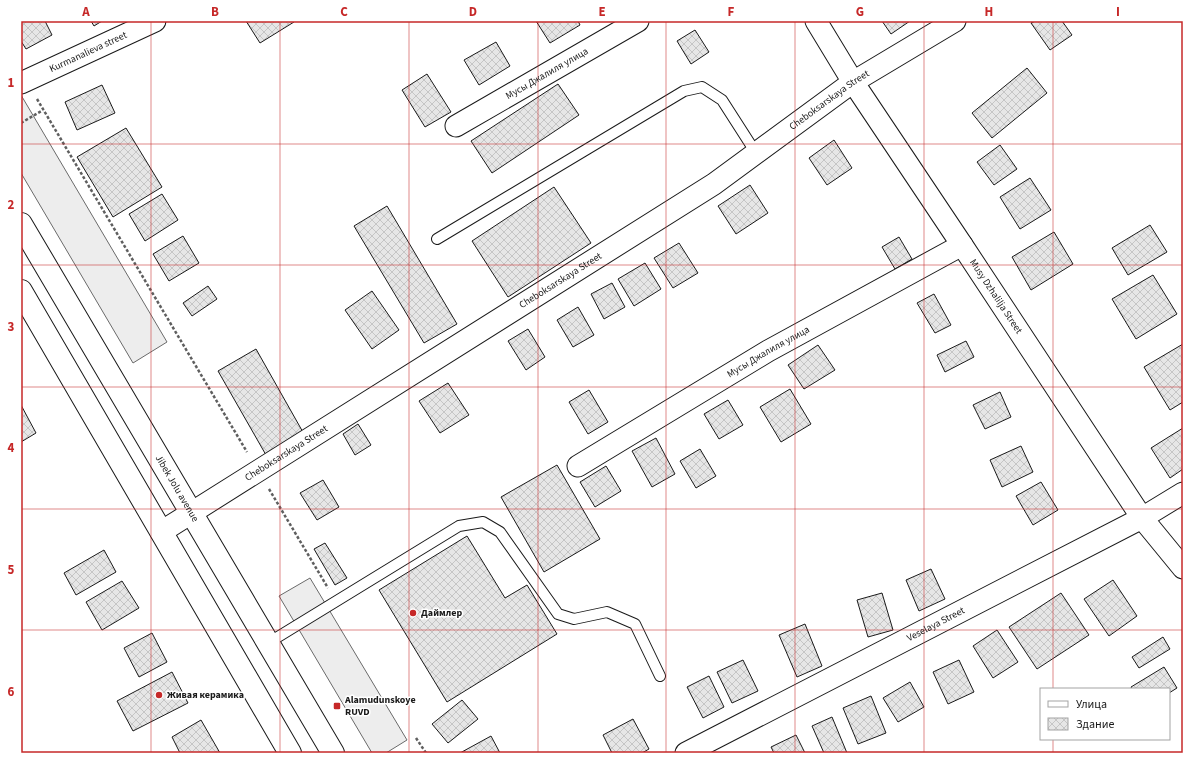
<svg xmlns="http://www.w3.org/2000/svg" width="1204" height="774" viewBox="0 0 1204 774" font-family="'Source Sans 3',sans-serif">
	<style>
		.built { fill: #ededed; stroke: #6a6a6a }
		.building { fill: url(#building-cross-hatch); stroke: #1a1a1a }
		.lines { fill: none; stroke-linecap: round; stroke-linejoin: round }
		.service-casing { stroke: #1a1a1a; stroke-width: 12 }
		.minor-casing { stroke: #1a1a1a; stroke-width: 23 }
		.primary-casing { stroke: #1a1a1a; stroke-width: 24 }
		.path { stroke: #5f5f5f; stroke-width: 2.5; stroke-dasharray: 3 2; stroke-linecap: butt }
		.service { stroke: #fff; stroke-width: 10 }
		.minor { stroke: #fff; stroke-width: 21 }
		.primary { stroke: #fff; stroke-width: 22 }
		.grid { fill: none; stroke: #c62828; stroke-width: 1; stroke-opacity: 0.55 }
		.poi-dot { fill: #c62828; stroke: #fff; stroke-width: 1.5 }
		.labels { text-anchor: middle; dominant-baseline: central; stroke-width: 3; stroke-linejoin: round; paint-order: stroke }
		.street-label { font-size: 10px; fill: #1a1a1a; stroke: #fff }
		.poi-label { font-size: 10px; font-weight: bold; fill: #1a1a1a; stroke: #fff; text-anchor: start }
		.neatline { fill: none; stroke: #c62828; stroke-width: 1.5 }
		.grid-label { font-size: 13px; text-anchor: middle; font-weight: bold; fill: #c62828 }
	</style>
	<defs>
		<pattern id="building-cross-hatch" width="8" height="8" patternUnits="userSpaceOnUse"><rect width="8" height="8" fill="#e6e6e6"/><path d="M0 0l8 8M0 8l8-8" fill="none" stroke="#c5c5c5"/></pattern>
	</defs>
	<rect width="100%" height="100%" fill="#fff"/>
	<path class="built" d="M 21,95 L 167,342 L 133,363 L 21,173 Z
		M 310,578 L 407,740 L 386,753 L 372,753 L 279,596 Z"/>
	<path class="building" d="M 21,21 L 45,21 L 52,35 L 26,49 L 21,41 Z
		M 91,21 L 102,21 L 94,26 Z
		M 246,21 L 293,21 L 294,22 L 260,43 Z
		M 536,21 L 578,21 L 580,25 L 550,43 Z
		M 882,21 L 910,21 L 891,34 Z
		M 1035,21 L 1062,21 L 1072,35 L 1050,50 L 1031,23 Z
		M 695,30 L 709,52 L 691,64 L 677,41 Z
		M 496,42 L 510,66 L 479,85 L 464,60 Z
		M 1027,68 L 1047,93 L 992,138 L 972,113 Z
		M 427,74 L 451,112 L 425,127 L 402,90 Z
		M 558,84 L 579,115 L 492,173 L 471,141 Z
		M 102,85 L 115,113 L 77,130 L 65,102 Z
		M 126,128 L 162,187 L 113,217 L 77,157 Z
		M 834,140 L 852,168 L 827,185 L 809,158 Z
		M 1000,145 L 1017,169 L 994,185 L 977,162 Z
		M 1030,178 L 1051,210 L 1020,229 L 1000,197 Z
		M 750,185 L 768,213 L 736,234 L 718,206 Z
		M 554,187 L 591,243 L 508,297 L 472,241 Z
		M 162,194 L 178,220 L 145,241 L 129,214 Z
		M 387,206 L 457,324 L 424,343 L 354,226 Z
		M 1150,225 L 1167,252 L 1128,275 L 1112,248 Z
		M 1054,232 L 1073,264 L 1031,290 L 1012,257 Z
		M 183,236 L 199,263 L 169,281 L 153,254 Z
		M 899,237 L 912,259 L 895,269 L 882,247 Z
		M 679,243 L 698,273 L 673,288 L 654,258 Z
		M 645,263 L 661,289 L 634,306 L 618,279 Z
		M 1153,275 L 1177,314 L 1136,339 L 1112,299 Z
		M 612,283 L 625,307 L 604,319 L 591,294 Z
		M 208,286 L 217,299 L 192,316 L 183,303 Z
		M 372,291 L 399,330 L 372,349 L 345,310 Z
		M 934,294 L 951,325 L 935,333 L 917,303 Z
		M 578,307 L 594,335 L 573,347 L 557,320 Z
		M 528,329 L 545,357 L 526,370 L 508,341 Z
		M 966,341 L 974,357 L 945,372 L 937,355 Z
		M 1183,344 L 1183,402 L 1170,410 L 1144,367 Z
		M 818,345 L 835,370 L 804,389 L 788,365 Z
		M 256,349 L 304,434 L 266,455 L 218,371 Z
		M 448,383 L 469,415 L 440,433 L 419,401 Z
		M 790,389 L 811,424 L 781,442 L 760,407 Z
		M 589,390 L 608,422 L 588,434 L 569,402 Z
		M 1000,392 L 1011,417 L 985,429 L 973,405 Z
		M 728,400 L 743,425 L 719,439 L 704,414 Z
		M 21,405 L 36,433 L 21,442 Z
		M 358,424 L 371,445 L 355,455 L 343,434 Z
		M 1183,428 L 1183,469 L 1170,478 L 1151,448 Z
		M 656,438 L 675,474 L 652,487 L 632,451 Z
		M 1021,446 L 1033,472 L 1002,487 L 990,460 Z
		M 700,449 L 716,476 L 696,488 L 680,461 Z
		M 557,465 L 600,539 L 544,572 L 501,497 Z
		M 606,466 L 621,491 L 595,507 L 580,482 Z
		M 323,480 L 339,507 L 317,520 L 300,493 Z
		M 1041,482 L 1058,510 L 1033,525 L 1016,496 Z
		M 467,536 L 505,598 L 527,585 L 557,634 L 447,702 L 379,590 Z
		M 325,543 L 347,578 L 335,585 L 314,549 Z
		M 104,550 L 116,572 L 76,595 L 64,573 Z
		M 931,569 L 945,599 L 919,611 L 906,580 Z
		M 1113,580 L 1137,616 L 1109,636 L 1084,599 Z
		M 122,581 L 139,608 L 102,630 L 86,602 Z
		M 882,593 L 893,630 L 868,637 L 857,600 Z
		M 1061,593 L 1089,635 L 1037,669 L 1009,627 Z
		M 805,624 L 822,666 L 797,677 L 779,635 Z
		M 997,630 L 1018,662 L 993,678 L 973,646 Z
		M 152,633 L 167,662 L 139,677 L 124,648 Z
		M 1163,637 L 1170,649 L 1139,668 L 1132,657 Z
		M 743,660 L 758,691 L 732,703 L 717,672 Z
		M 959,660 L 974,692 L 948,704 L 933,672 Z
		M 1164,667 L 1177,688 L 1169,693 L 1169,689 L 1132,689 L 1131,687 Z
		M 172,672 L 188,703 L 133,731 L 117,701 Z
		M 709,676 L 724,707 L 703,718 L 687,687 Z
		M 910,682 L 924,707 L 898,722 L 883,698 Z
		M 871,696 L 886,733 L 858,744 L 843,708 Z
		M 462,700 L 478,719 L 448,743 L 432,724 Z
		M 832,717 L 847,753 L 824,753 L 812,726 Z
		M 633,719 L 649,749 L 642,753 L 612,753 L 603,735 Z
		M 201,720 L 220,753 L 180,753 L 172,737 Z
		M 796,735 L 805,753 L 774,753 L 771,747 Z
		M 491,736 L 500,753 L 460,753 Z"/>
	<g class="lines">
		<g class="service-casing">
			<path id="service" d="M 437,239 L 684,91 L 702,87 L 722,100 L 756,153
				M 268,643 L 459,526 L 483,522 L 500,532 L 558,614 L 574,619 L 607,612 L 635,624 L 660,676"/>
		</g>
		<g class="minor-casing">
			<g id="minor">
				<path id="s1" d="M 816,21 L 853,82 L 962,245 L 1142,518 L 1183,568"/>
				<path id="s2" d="M 21,83 L 155,21"/>
				<path id="s3" d="M 456,126 L 638,21"/>
				<path id="s4" d="M 578,466 L 768,351 L 962,245"/>
				<path id="s5" d="M 161,532 L 714,184 L 853,82 L 955,21"/>
				<path id="s6" d="M 686,753 L 1142,518 L 1183,493"/>
			</g>
		</g>
		<g class="primary-casing">
			<g id="primary">
				<path id="s7" d="M 21,224 L 333,753"/>
				<path d="M 21,291 L 290,753"/>
			</g>
		</g>
		<path class="path" d="M 37,99 L 247,452
			M 21,123 L 43,110
			M 269,489 L 328,588
			M 416,738 L 426,753"/>
		<use href="#service" class="service"/>
		<use href="#minor" class="minor"/>
		<use href="#primary" class="primary"/>
	</g>
	<path class="grid" d="M 151,21 L 151,753M 280,21 L 280,753M 409,21 L 409,753M 538,21 L 538,753M 666,21 L 666,753M 795,21 L 795,753M 924,21 L 924,753M 1053,21 L 1053,689M 21,144 L 1183,144M 21,265 L 1183,265M 21,387 L 1183,387M 21,509 L 1183,509M 21,630 L 1183,630M 1053,739 L 1053,753"/>
	<g class="poi-dot">
		<circle cx="413" cy="613" r="4"/>
		<circle cx="159" cy="695" r="4"/>
		<rect x="333" y="702" width="8" height="8" rx="2"/>
	</g>
	<g class="labels">
		<g class="street-label">
			<text stroke="none"><textPath href="#s2" startOffset="74">Kurmanalieva street</textPath></text>
			<text stroke="none"><textPath href="#s3" startOffset="105">Мусы Джалиля улица</textPath></text>
			<text stroke="none"><textPath href="#s5" startOffset="796">Cheboksarskaya Street</textPath></text>
			<text stroke="none"><textPath href="#s5" startOffset="472">Cheboksarskaya Street</textPath></text>
			<text stroke="none"><textPath href="#s1" startOffset="329">Musy Dzhalilja Street</textPath></text>
			<text stroke="none"><textPath href="#s4" startOffset="222">Мусы Джалиля улица</textPath></text>
			<text stroke="none"><textPath href="#s5" startOffset="148">Cheboksarskaya Street</textPath></text>
			<text stroke="none"><textPath href="#s7" startOffset="307">Jibek Jolu avenue</textPath></text>
			<text stroke="none"><textPath href="#s6" startOffset="281">Veselaya Street</textPath></text>
		</g>
		<g class="poi-label">
			<text x="421" y="613">Даймлер</text>
			<text x="167" y="695">Живая керамика</text>
			<text x="345" y="700">Alamudunskoye<tspan x="345" dy="12">RUVD</tspan></text>
		</g>
	</g>
	<rect width="1204" height="774" fill="none" stroke="#ffffff" stroke-width="44"/>
	<rect x="1040" y="688" width="130" height="52" fill="#ffffff" stroke="#a3a3a3"/>
	<rect x="1048" y="701" width="20" height="6" fill="#ffffff" stroke="#a3a3a3"/>
	<text x="1076" y="708" font-size="12" fill="#1a1a1a">Улица</text>
	<rect x="1048" y="718" width="20" height="12" fill="url(#building-cross-hatch)" stroke="#a3a3a3"/>
	<text x="1076" y="728" font-size="12" fill="#1a1a1a">Здание</text>
	<rect x="22" y="22" width="1160" height="730" class="neatline"/>
	<g class="grid-label">
		<text x="86" y="16">A</text>
		<text x="215" y="16">B</text>
		<text x="344" y="16">C</text>
		<text x="473" y="16">D</text>
		<text x="602" y="16">E</text>
		<text x="731" y="16">F</text>
		<text x="860" y="16">G</text>
		<text x="989" y="16">H</text>
		<text x="1118" y="16">I</text>
		<text x="11" y="87">1</text>
		<text x="11" y="209">2</text>
		<text x="11" y="331">3</text>
		<text x="11" y="452">4</text>
		<text x="11" y="574">5</text>
		<text x="11" y="696">6</text>
	</g>
</svg>
